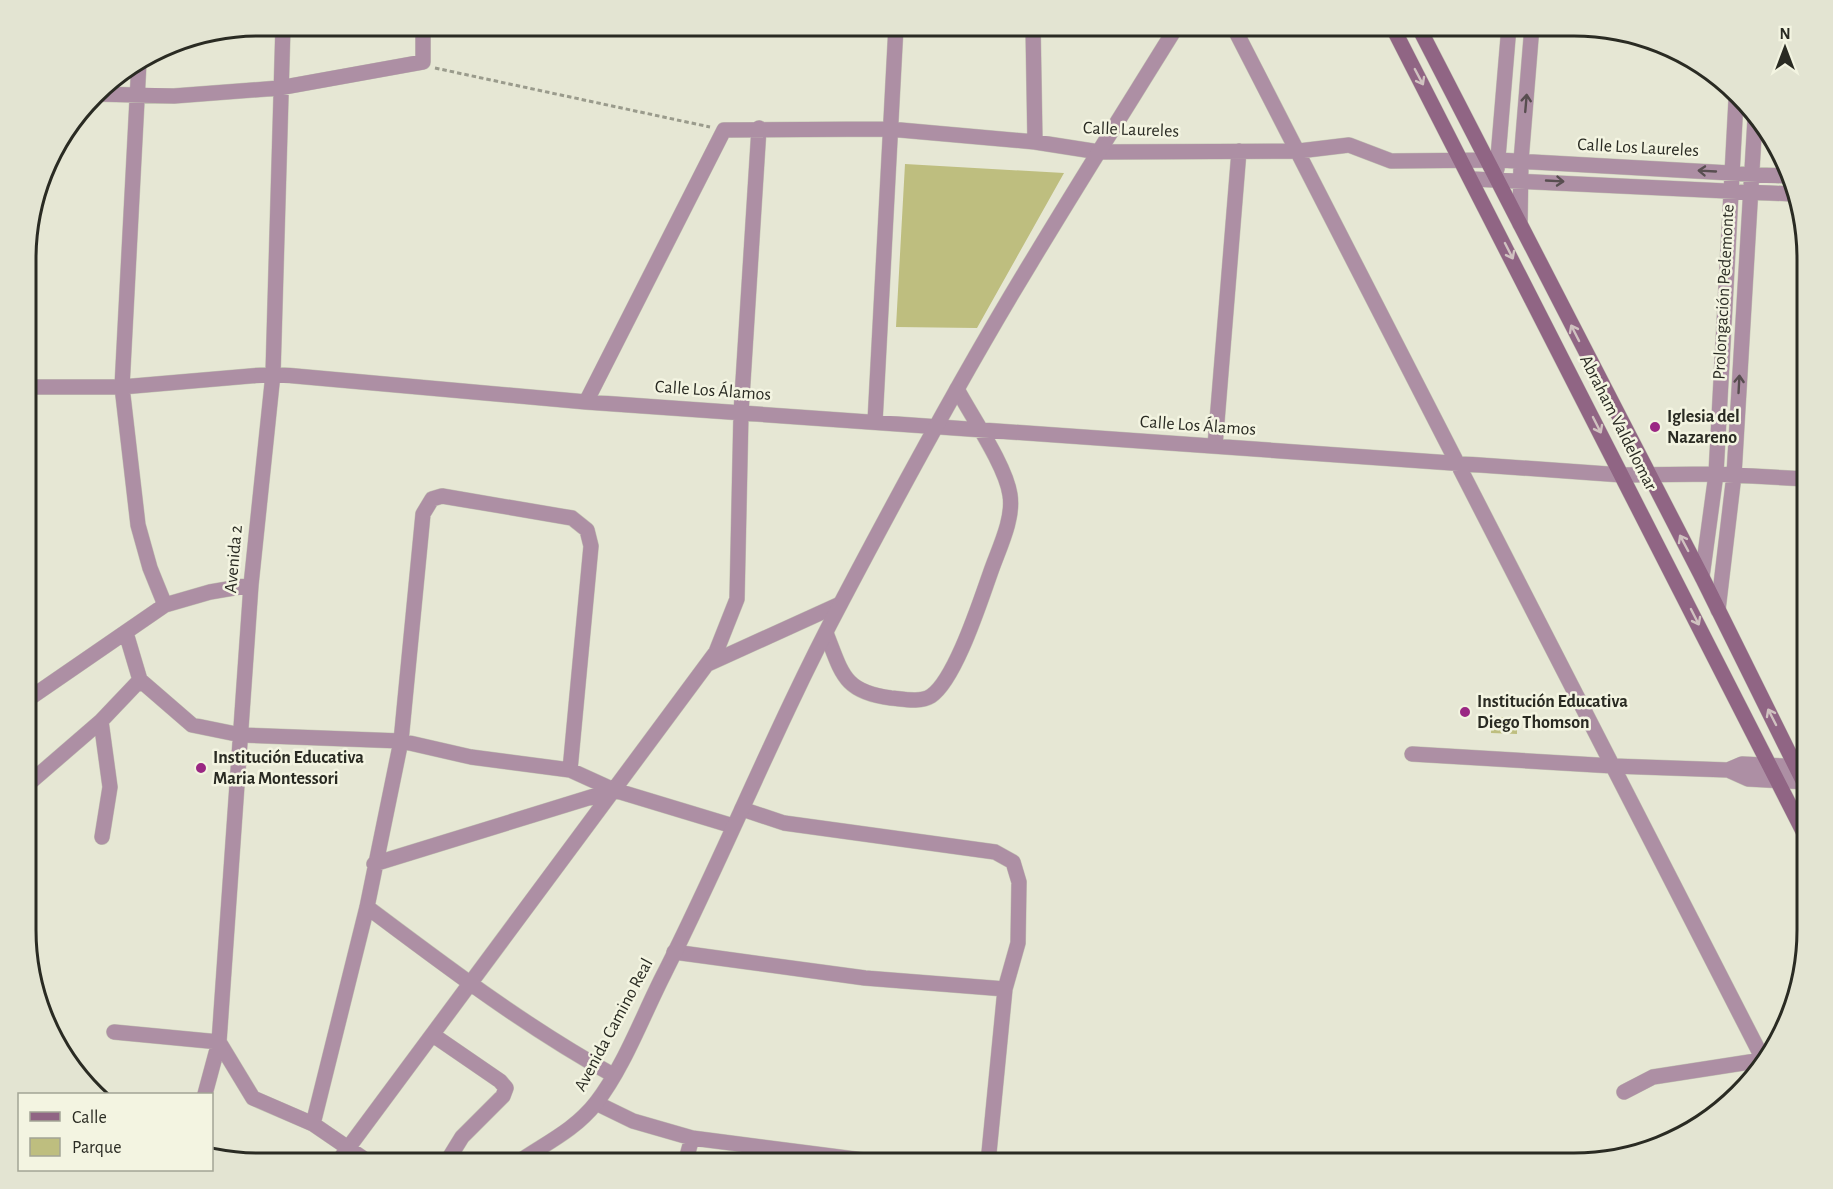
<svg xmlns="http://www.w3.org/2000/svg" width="1833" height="1189" viewBox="0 0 1833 1189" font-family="'Alegreya Sans',sans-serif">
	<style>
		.green { fill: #bebe7f }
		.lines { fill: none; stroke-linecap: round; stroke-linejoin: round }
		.minor-casing { stroke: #c4c5b4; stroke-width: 16 }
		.tertiary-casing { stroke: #c4c5b4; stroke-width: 16 }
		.secondary-casing { stroke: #c4c5b4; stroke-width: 16 }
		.path { stroke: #9a9b8c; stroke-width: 3; stroke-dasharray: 4.5 3; stroke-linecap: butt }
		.minor { stroke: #ad8fa4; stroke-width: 15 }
		.tertiary { stroke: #ad8fa4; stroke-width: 15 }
		.secondary { stroke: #906584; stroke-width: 15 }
		.oneway { stroke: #d0c2c0 }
		.oneway2 { stroke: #584e50 }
		.poi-dot { fill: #9a2783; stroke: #f3f4e1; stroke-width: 2 }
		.labels { text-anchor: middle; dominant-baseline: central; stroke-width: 5; stroke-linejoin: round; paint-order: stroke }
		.street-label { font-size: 18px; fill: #2a2b23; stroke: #f3f4e1 }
		.poi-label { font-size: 18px; font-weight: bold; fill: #2a2b23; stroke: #f3f4e1; text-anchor: start }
		.rim { fill: none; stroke: #2a2b23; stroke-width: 3 }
	</style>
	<rect width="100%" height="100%" fill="#e6e7d4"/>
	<path class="green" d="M 905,164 L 1064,173 L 977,328 L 896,327 Z
		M 1492,717 L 1517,718 L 1517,734 L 1491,733 Z"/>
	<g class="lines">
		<g class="minor-casing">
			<path id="minor" d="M 1033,26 L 1035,142
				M 1233,26 L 1765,1063
				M 139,62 L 122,387 L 138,525 L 150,568 L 165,605
				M 97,94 L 174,96 L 279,88 L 423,62 L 423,26
				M 1497,169 L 1509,26
				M 1472,179 L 1792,194
				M 1520,224 L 1521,161 L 1532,26
				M 27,387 L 122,387 L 273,374 L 586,402 L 1622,475 L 1716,474 L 1807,479
				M 586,402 L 724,130 L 889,129 L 1035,142 L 1099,152 L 1299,151 L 1349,145 L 1391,161 L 1498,160 L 1786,176
				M 875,422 L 896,26
				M 1215,446 L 1239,151
				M 1702,577 L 1716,474 L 1736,100
				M 1718,610 L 1734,475 L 1755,119
				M 126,633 L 140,680 L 192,725 L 241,735 L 401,741 L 471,757 L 570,770 L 614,790 L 733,826
				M 826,633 C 842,673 843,692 891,698 C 903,699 920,703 931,696 C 955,680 980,602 990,574 C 998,550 1014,520 1010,495 C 1006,466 972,417 957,389
				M 708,664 L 840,604
				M 27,700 L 165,605 L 210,592 L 251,585
				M 101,721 L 110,787 L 102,837
				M 1412,754 L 1613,766 L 1728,770 L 1748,779 L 1807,782
				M 1728,770 L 1742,764 L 1807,767
				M 27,785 L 101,721 L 140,680
				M 742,809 L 784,823 L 995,852 L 1013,862 L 1019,882 L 1018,943 L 1005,989 L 988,1163
				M 374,864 L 614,790
				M 367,907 C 447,967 526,1027 613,1075
				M 674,952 L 865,978 L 1005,989
				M 114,1032 L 219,1042 L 253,1098 L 313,1124 L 370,1163
				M 433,1035 L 500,1081 L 506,1088 L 503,1096 L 462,1137 L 446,1163
				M 1624,1092 L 1653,1077 L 1769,1059
				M 205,1094 L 219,1042 L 251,585 L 273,374 L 283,26
				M 596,1103 L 633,1121 L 692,1138 L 886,1163
				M 313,1124 L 367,907 L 401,741 L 423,514 L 432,499 L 442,496 L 572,518 L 587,530 L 591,546 L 570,770
				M 337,1163 L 716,652 L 737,599 L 741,413 L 759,128
				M 685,1163 L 692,1138"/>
		</g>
		<g class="tertiary-casing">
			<path id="tertiary" d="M 517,1163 C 544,1144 574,1131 596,1103 C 624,1067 643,1015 664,974 C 726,851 777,723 842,601 C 902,487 963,374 1030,264 C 1078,184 1128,105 1177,26"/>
		</g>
		<g class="secondary-casing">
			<path id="secondary" d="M 1392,26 L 1807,839
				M 1418,26 L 1702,577 L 1807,789"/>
		</g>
		<path class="path" d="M 435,68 L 710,127"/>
		<use href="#minor" class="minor"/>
		<use href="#tertiary" class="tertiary"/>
		<use href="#secondary" class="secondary"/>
	</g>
	<defs><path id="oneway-shaft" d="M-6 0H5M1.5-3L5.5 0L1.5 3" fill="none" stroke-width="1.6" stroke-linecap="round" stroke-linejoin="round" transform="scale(1.5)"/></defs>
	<g class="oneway">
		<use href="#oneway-shaft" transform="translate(1419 77) rotate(62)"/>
		<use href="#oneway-shaft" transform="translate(1509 251) rotate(63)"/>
		<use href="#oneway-shaft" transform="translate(1575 333) rotate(-117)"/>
		<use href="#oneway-shaft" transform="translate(1597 425) rotate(63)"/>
		<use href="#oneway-shaft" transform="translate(1684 543) rotate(-118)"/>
		<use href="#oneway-shaft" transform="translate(1695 617) rotate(63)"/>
		<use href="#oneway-shaft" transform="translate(1772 717) rotate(-117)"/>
	</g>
	<g class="oneway2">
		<use href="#oneway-shaft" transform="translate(1526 103) rotate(-85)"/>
		<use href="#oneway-shaft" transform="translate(1707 171) rotate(-177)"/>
		<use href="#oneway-shaft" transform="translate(1555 181) rotate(3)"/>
		<use href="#oneway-shaft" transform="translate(1739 384) rotate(-87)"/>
	</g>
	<g class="poi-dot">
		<circle cx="1655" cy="427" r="6"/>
		<circle cx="1465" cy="712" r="6"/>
		<circle cx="201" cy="768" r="6"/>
	</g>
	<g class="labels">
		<g class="street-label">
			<text transform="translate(1131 130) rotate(2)">Calle Laureles</text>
			<text transform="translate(1638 148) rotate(3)">Calle Los Laureles</text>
			<text transform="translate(1724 292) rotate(-87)">Prolongación Pedemonte</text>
			<text transform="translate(713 391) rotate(4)">Calle Los Álamos</text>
			<text transform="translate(1618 423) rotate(63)">Abraham Valdelomar</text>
			<text transform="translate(1198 426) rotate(4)">Calle Los Álamos</text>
			<text transform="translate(234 559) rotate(-85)">Avenida 2</text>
			<text transform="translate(614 1025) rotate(-62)">Avenida Camino Real</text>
		</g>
		<g class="poi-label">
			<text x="1667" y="417">Iglesia del<tspan x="1667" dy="21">Nazareno</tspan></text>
			<text x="1477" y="702">Institución Educativa<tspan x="1477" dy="21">Diego Thomson</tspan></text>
			<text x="213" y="758">Institución Educativa<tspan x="213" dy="21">Maria Montessori</tspan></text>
		</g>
	</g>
	<path d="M0 0H1833V1189H0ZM259 36H1574A223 223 0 0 1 1797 259V930A223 223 0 0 1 1574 1153H259A223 223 0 0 1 36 930V259A223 223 0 0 1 259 36Z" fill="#e3e4d2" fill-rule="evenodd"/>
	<path class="rim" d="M259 36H1574A223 223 0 0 1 1797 259V930A223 223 0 0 1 1574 1153H259A223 223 0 0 1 36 930V259A223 223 0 0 1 259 36Z"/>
	<rect x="18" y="1093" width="195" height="78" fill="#f3f4e1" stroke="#a3a495" stroke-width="1.5"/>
	<rect x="30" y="1112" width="30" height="9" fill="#906584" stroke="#a3a495" stroke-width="1.5"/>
	<text x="72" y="1123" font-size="18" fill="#2a2b23">Calle</text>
	<rect x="30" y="1138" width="30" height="18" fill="#bebe7f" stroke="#a3a495" stroke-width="1.5"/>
	<text x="72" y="1153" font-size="18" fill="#2a2b23">Parque</text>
	<g transform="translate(1785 48)" stroke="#f3f4e1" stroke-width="4.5" paint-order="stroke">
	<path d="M0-4.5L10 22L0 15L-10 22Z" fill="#2a2b23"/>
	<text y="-9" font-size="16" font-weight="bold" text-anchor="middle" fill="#2a2b23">N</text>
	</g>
</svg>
